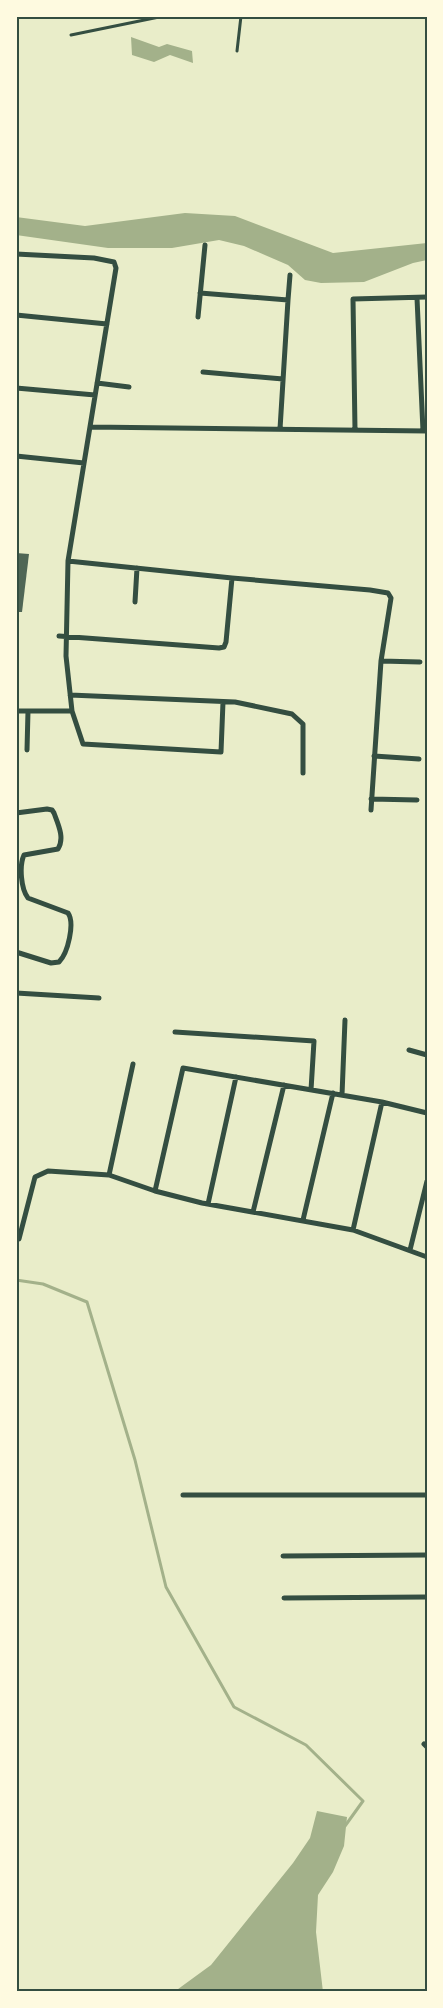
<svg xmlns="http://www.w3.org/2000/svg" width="443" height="2008" viewBox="0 0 443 2008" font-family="'Alegreya Sans',sans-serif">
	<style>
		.water { fill: #a3b18a }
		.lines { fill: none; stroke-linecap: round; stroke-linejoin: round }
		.stream { stroke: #a3b18a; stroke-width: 3 }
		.building { fill: #4f6655 }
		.service { stroke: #344e41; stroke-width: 3 }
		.minor { stroke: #344e41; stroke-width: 5 }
		.neatline { fill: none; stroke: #344e41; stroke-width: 2 }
	</style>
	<rect width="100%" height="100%" fill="#e9edc9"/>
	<path class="water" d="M 131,37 L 159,47 L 167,44 L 192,51 L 193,63 L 170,55 L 154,62 L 132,55 Z
		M 185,213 L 235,216 L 333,253 L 427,243 L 427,260 L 413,263 L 364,282 L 321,283 L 305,280 L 288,265 L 244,246 L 219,240 L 172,248 L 108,248 L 16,235 L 16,217 L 85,226 Z
		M 317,1811 L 347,1817 L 344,1846 L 333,1872 L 318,1895 L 316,1932 L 323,1992 L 174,1992 L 211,1965 L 293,1863 L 310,1838 Z"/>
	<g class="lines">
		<path class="stream" d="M 16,1280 L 43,1284 L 87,1302 L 135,1460 L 166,1587 L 234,1707 L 306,1745 L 363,1801 L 345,1826"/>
	</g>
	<path class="building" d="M 16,553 L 29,554 L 22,612 L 16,612 Z"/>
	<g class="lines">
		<path class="service" d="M 71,35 L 164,16
			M 237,51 L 241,16"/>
		<path class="minor" d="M 16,254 L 94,258 L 114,262 L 116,268 L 68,561 L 66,656 L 72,711 L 83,744 L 221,752 L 223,702
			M 200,293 L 288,300 L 280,429
			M 417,298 L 423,431
			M 288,300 L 290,275
			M 16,315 L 107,324
			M 198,317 L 205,245
			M 203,372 L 283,379
			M 97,383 L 129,387
			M 16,388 L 95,395
			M 90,427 L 427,431
			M 355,430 L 353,299 L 427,297
			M 16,456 L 84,463
			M 68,561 L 232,578 L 370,590 L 388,593 L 391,598 L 381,661 L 371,810
			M 135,602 L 137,568
			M 59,636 L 219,648 L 224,647 L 226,642 L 232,578
			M 381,661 L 420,662
			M 70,695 L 235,702 L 292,714 L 303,724 L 303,773
			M 16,711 L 72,711
			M 27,750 L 28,711
			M 374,756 L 419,759
			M 371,799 L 417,800
			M 16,813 L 47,809 L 52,810 L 54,813 C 58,824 65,838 58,849 L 24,855 C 19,866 21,889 28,898 L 68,913 C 75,923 68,953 59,962 L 51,963 L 16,952
			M 16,993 L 99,998
			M 175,1032 L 314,1041 L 311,1090
			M 409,1050 L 427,1055
			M 342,1095 L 345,1020
			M 109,1175 L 133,1064
			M 155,1191 L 183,1068 L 382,1102 L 427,1113
			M 208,1204 L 236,1077
			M 253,1212 L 284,1085
			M 303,1220 L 333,1093
			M 353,1230 L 382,1102
			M 16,1239 L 19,1239 L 35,1177 L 48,1171 L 109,1175 L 155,1191 L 202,1203 L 353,1230 L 427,1257
			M 410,1250 L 427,1181
			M 183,1495 L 427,1495
			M 283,1556 L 427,1555
			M 284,1598 L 427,1597
			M 424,1744 L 427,1747"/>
	</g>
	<rect width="443" height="2008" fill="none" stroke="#fefae0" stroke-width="35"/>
	<rect x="18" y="18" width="408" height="1972" class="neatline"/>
</svg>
